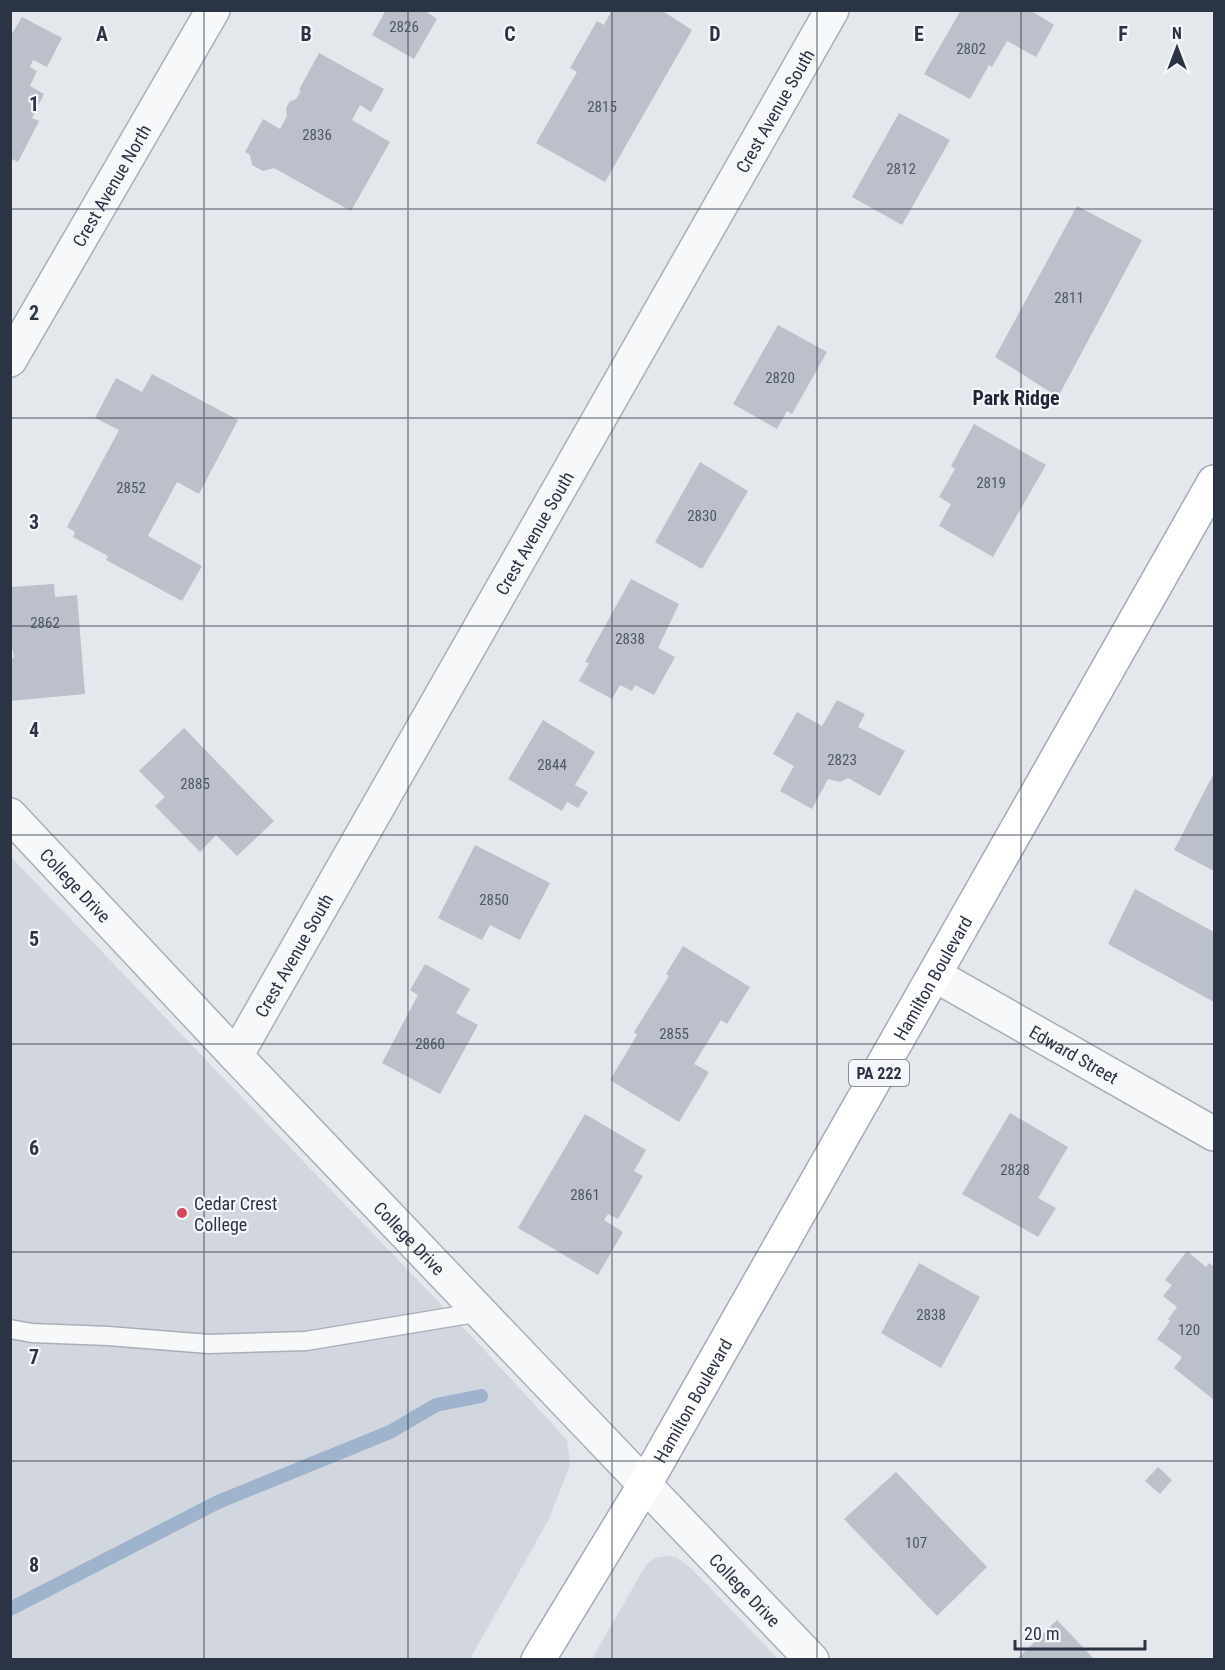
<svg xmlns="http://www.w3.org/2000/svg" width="1225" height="1670" viewBox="0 0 1225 1670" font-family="'Roboto Condensed',sans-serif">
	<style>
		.built { fill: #d2d6de }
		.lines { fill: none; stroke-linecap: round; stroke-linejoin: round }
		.stream { stroke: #9fb4cc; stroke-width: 14 }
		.building { fill: #bbc0ca }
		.lane-casing { stroke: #a9aeb7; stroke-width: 21 }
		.street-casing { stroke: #a9aeb7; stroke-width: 36 }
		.primary-casing { stroke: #a3abb8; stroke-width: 36 }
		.lane { stroke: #f7f8fa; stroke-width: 18 }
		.street { stroke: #f7f8fa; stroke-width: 33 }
		.primary { stroke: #fff; stroke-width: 33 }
		.grid { fill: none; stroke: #2b3445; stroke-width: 1.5; stroke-opacity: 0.55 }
		.poi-dot { fill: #d1495b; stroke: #f4f6f9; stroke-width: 2 }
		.labels { text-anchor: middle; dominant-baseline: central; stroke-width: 4.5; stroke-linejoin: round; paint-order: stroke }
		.number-label { font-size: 15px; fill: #4f5766 }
		.shield { fill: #f4f6f9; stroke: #676e7b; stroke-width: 1.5 }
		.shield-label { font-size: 16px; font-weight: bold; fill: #2b3445 }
		.street-label { font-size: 18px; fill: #2b3445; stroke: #f4f6f9 }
		.poi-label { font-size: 18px; fill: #2b3445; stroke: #f4f6f9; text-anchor: start }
		.neighbourhood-label { font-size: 20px; font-weight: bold; fill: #1d2536; stroke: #f4f6f9 }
		.grid-label { font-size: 20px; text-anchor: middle; font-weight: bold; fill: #2b3445; stroke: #f4f6f9; stroke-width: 4.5; stroke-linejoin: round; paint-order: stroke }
	</style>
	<rect width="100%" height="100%" fill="#e4e7ec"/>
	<path class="built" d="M 10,856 L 476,1341 L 567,1440 L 570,1465 L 549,1519 L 470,1659 L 11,1659 Z
		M 667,1556 L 676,1557 L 691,1568 L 778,1659 L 592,1659 L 646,1565 L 655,1558 Z"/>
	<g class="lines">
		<path class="stream" d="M 10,1609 L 218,1502 L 390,1432 L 436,1405 L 481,1396"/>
	</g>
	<path class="building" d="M 386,10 L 424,10 L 437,19 L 414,59 L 372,35 Z
		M 612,10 L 661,10 L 692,30 L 605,182 L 536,143 L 577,72 L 570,68 L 597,21 L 604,25 Z
		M 961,10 L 1030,10 L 1054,25 L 1036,57 L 1007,41 L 992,67 L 989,65 L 970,99 L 924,74 Z
		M 22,17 L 62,38 L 47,67 L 33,60 L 30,67 L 37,71 L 30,86 L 44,94 L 32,118 L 39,121 L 18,162 L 10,158 L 10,37 Z
		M 319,53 L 384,89 L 371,112 L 360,105 L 352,120 L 390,142 L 351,211 L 274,168 L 263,171 L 252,165 L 250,155 L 245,152 L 263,119 L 280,129 L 287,116 L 286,109 L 289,102 L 296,99 L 301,91 L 299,90 Z
		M 899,113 L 950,140 L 902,225 L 852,197 Z
		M 1077,206 L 1142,240 L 1058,397 L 995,357 Z
		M 778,325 L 827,352 L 792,414 L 787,411 L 777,429 L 733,404 Z
		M 152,374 L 238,420 L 199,494 L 177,482 L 148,536 L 202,566 L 182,601 L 106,560 L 108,556 L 73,537 L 75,532 L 67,527 L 119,430 L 95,418 L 116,378 L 142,392 Z
		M 974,424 L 1046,465 L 993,557 L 939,526 L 951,504 L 939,497 L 955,469 L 951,466 Z
		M 700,462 L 748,491 L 702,569 L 655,542 Z
		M 631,579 L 679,604 L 658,648 L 675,657 L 654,695 L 635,685 L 632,691 L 620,685 L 612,699 L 579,681 L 589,663 L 585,662 Z
		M 54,584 L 55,597 L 77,595 L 85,694 L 10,701 L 10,658 L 14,658 L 13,650 L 10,650 L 10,587 Z
		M 837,700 L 865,714 L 858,727 L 905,751 L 880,796 L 848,778 L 840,782 L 828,779 L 812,809 L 780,791 L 794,766 L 773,754 L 797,712 L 822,726 Z
		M 543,720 L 595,752 L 575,785 L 588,792 L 578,808 L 567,802 L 562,811 L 508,779 Z
		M 184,728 L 274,821 L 237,856 L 216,835 L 200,852 L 155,806 L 165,797 L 139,771 Z
		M 1214,773 L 1214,871 L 1174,850 Z
		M 475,845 L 550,883 L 520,940 L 490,925 L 482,940 L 438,918 Z
		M 1135,889 L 1214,932 L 1214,1002 L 1108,944 Z
		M 683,946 L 750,987 L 727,1024 L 721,1020 L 694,1064 L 709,1072 L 679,1122 L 610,1080 L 637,1035 L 634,1032 L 669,976 L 666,974 Z
		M 425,964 L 470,989 L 456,1013 L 478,1025 L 440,1094 L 382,1063 L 418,995 L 410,990 Z
		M 1010,1113 L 1068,1147 L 1038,1198 L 1056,1208 L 1038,1237 L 962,1194 Z
		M 585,1114 L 646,1150 L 634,1171 L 643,1176 L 618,1219 L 608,1214 L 604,1220 L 623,1232 L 598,1275 L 518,1228 Z
		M 1187,1251 L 1206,1267 L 1209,1263 L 1214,1267 L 1214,1400 L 1174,1368 L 1182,1357 L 1157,1339 L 1170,1321 L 1168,1319 L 1177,1307 L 1163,1296 L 1172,1285 L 1165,1280 Z
		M 919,1263 L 980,1297 L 941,1368 L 881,1333 Z
		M 1158,1467 L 1172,1480 L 1160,1494 L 1145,1481 Z
		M 896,1472 L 987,1567 L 937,1616 L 844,1519 Z
		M 1057,1620 L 1095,1660 L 1016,1660 Z"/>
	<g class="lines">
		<g class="lane-casing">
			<path id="lane" d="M 10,1329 L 32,1333 L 108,1336 L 209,1344 L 306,1341 L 481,1312"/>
		</g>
		<g class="street-casing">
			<g id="street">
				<path id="s1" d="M 10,360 L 213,10"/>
				<path id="s2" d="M 10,815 L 236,1056 L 812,1660"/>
				<path id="s3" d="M 935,975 L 1214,1134"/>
				<path id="s4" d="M 236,1056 L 832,10"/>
			</g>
		</g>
		<g class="primary-casing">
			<g id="primary">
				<path id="s5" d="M 538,1660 L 645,1484 L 1214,482"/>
			</g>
		</g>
		<use href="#lane" class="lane"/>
		<use href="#street" class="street"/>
		<use href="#primary" class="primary"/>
	</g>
	<path class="grid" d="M 204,10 L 204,1660M 408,10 L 408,1660M 612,10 L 612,1660M 817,10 L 817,1660M 1021,10 L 1021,1660M 10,209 L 1214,209M 10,418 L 1214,418M 10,626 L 1214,626M 10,835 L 1214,835M 10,1044 L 1214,1044M 10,1252 L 1214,1252M 10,1461 L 1214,1461"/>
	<circle class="poi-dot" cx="182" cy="1213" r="6"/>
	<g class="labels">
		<g class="number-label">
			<text x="404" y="27">2826</text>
			<text x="971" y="49">2802</text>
			<text x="602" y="107">2815</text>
			<text x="317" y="135">2836</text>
			<text x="901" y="169">2812</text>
			<text x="1069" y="298">2811</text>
			<text x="780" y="378">2820</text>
			<text x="991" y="483">2819</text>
			<text x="131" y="488">2852</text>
			<text x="702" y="516">2830</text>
			<text x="45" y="623">2862</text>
			<text x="630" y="639">2838</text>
			<text x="842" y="760">2823</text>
			<text x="552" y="765">2844</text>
			<text x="195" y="784">2885</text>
			<text x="494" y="900">2850</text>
			<text x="674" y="1034">2855</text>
			<text x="430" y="1044">2860</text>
			<text x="1015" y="1170">2828</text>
			<text x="585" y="1195">2861</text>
			<text x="931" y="1315">2838</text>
			<text x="1189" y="1330">120</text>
			<text x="916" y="1543">107</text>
		</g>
		<rect class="shield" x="849" y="1060" width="60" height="26" rx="4.5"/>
		<g class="shield-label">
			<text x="879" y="1073">PA 222</text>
		</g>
		<g class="street-label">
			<text stroke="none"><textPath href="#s4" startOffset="1088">Crest Avenue South</textPath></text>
			<text stroke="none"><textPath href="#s1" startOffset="202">Crest Avenue North</textPath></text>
			<text stroke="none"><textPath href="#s4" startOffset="602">Crest Avenue South</textPath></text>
			<text stroke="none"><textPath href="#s2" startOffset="96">College Drive</textPath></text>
			<text stroke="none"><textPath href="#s4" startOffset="116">Crest Avenue South</textPath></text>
			<text stroke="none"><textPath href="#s5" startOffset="788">Hamilton Boulevard</textPath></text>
			<text stroke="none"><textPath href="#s3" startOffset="160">Edward Street</textPath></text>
			<text stroke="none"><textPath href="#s2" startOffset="582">College Drive</textPath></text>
			<text stroke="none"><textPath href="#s5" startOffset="302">Hamilton Boulevard</textPath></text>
			<text stroke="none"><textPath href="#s2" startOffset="1068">College Drive</textPath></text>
		</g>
		<g class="poi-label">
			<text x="194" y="1203">Cedar Crest<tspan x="194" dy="21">College</tspan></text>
		</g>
		<g class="neighbourhood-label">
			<text x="1016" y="398">Park Ridge</text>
		</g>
	</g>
	<g class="grid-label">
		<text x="102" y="41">A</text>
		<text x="306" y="41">B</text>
		<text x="510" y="41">C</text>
		<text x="715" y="41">D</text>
		<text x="919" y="41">E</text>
		<text x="1123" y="41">F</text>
		<text x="34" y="111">1</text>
		<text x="34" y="320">2</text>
		<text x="34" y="529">3</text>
		<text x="34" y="737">4</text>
		<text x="34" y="946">5</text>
		<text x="34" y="1155">6</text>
		<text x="34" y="1364">7</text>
		<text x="34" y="1572">8</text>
	</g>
	<rect width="1225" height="1670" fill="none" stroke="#2b3445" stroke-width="24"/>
	<g transform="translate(1177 48)" stroke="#f4f6f9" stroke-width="4.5" paint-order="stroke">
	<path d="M0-4.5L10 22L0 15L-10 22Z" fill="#2b3445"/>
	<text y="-9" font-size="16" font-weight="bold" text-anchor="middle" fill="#2b3445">N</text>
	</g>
	<path d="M1015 1640v9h130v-9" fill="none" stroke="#2b3445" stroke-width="3"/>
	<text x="1024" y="1640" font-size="18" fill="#2b3445" stroke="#f4f6f9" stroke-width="4.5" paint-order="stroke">20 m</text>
</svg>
